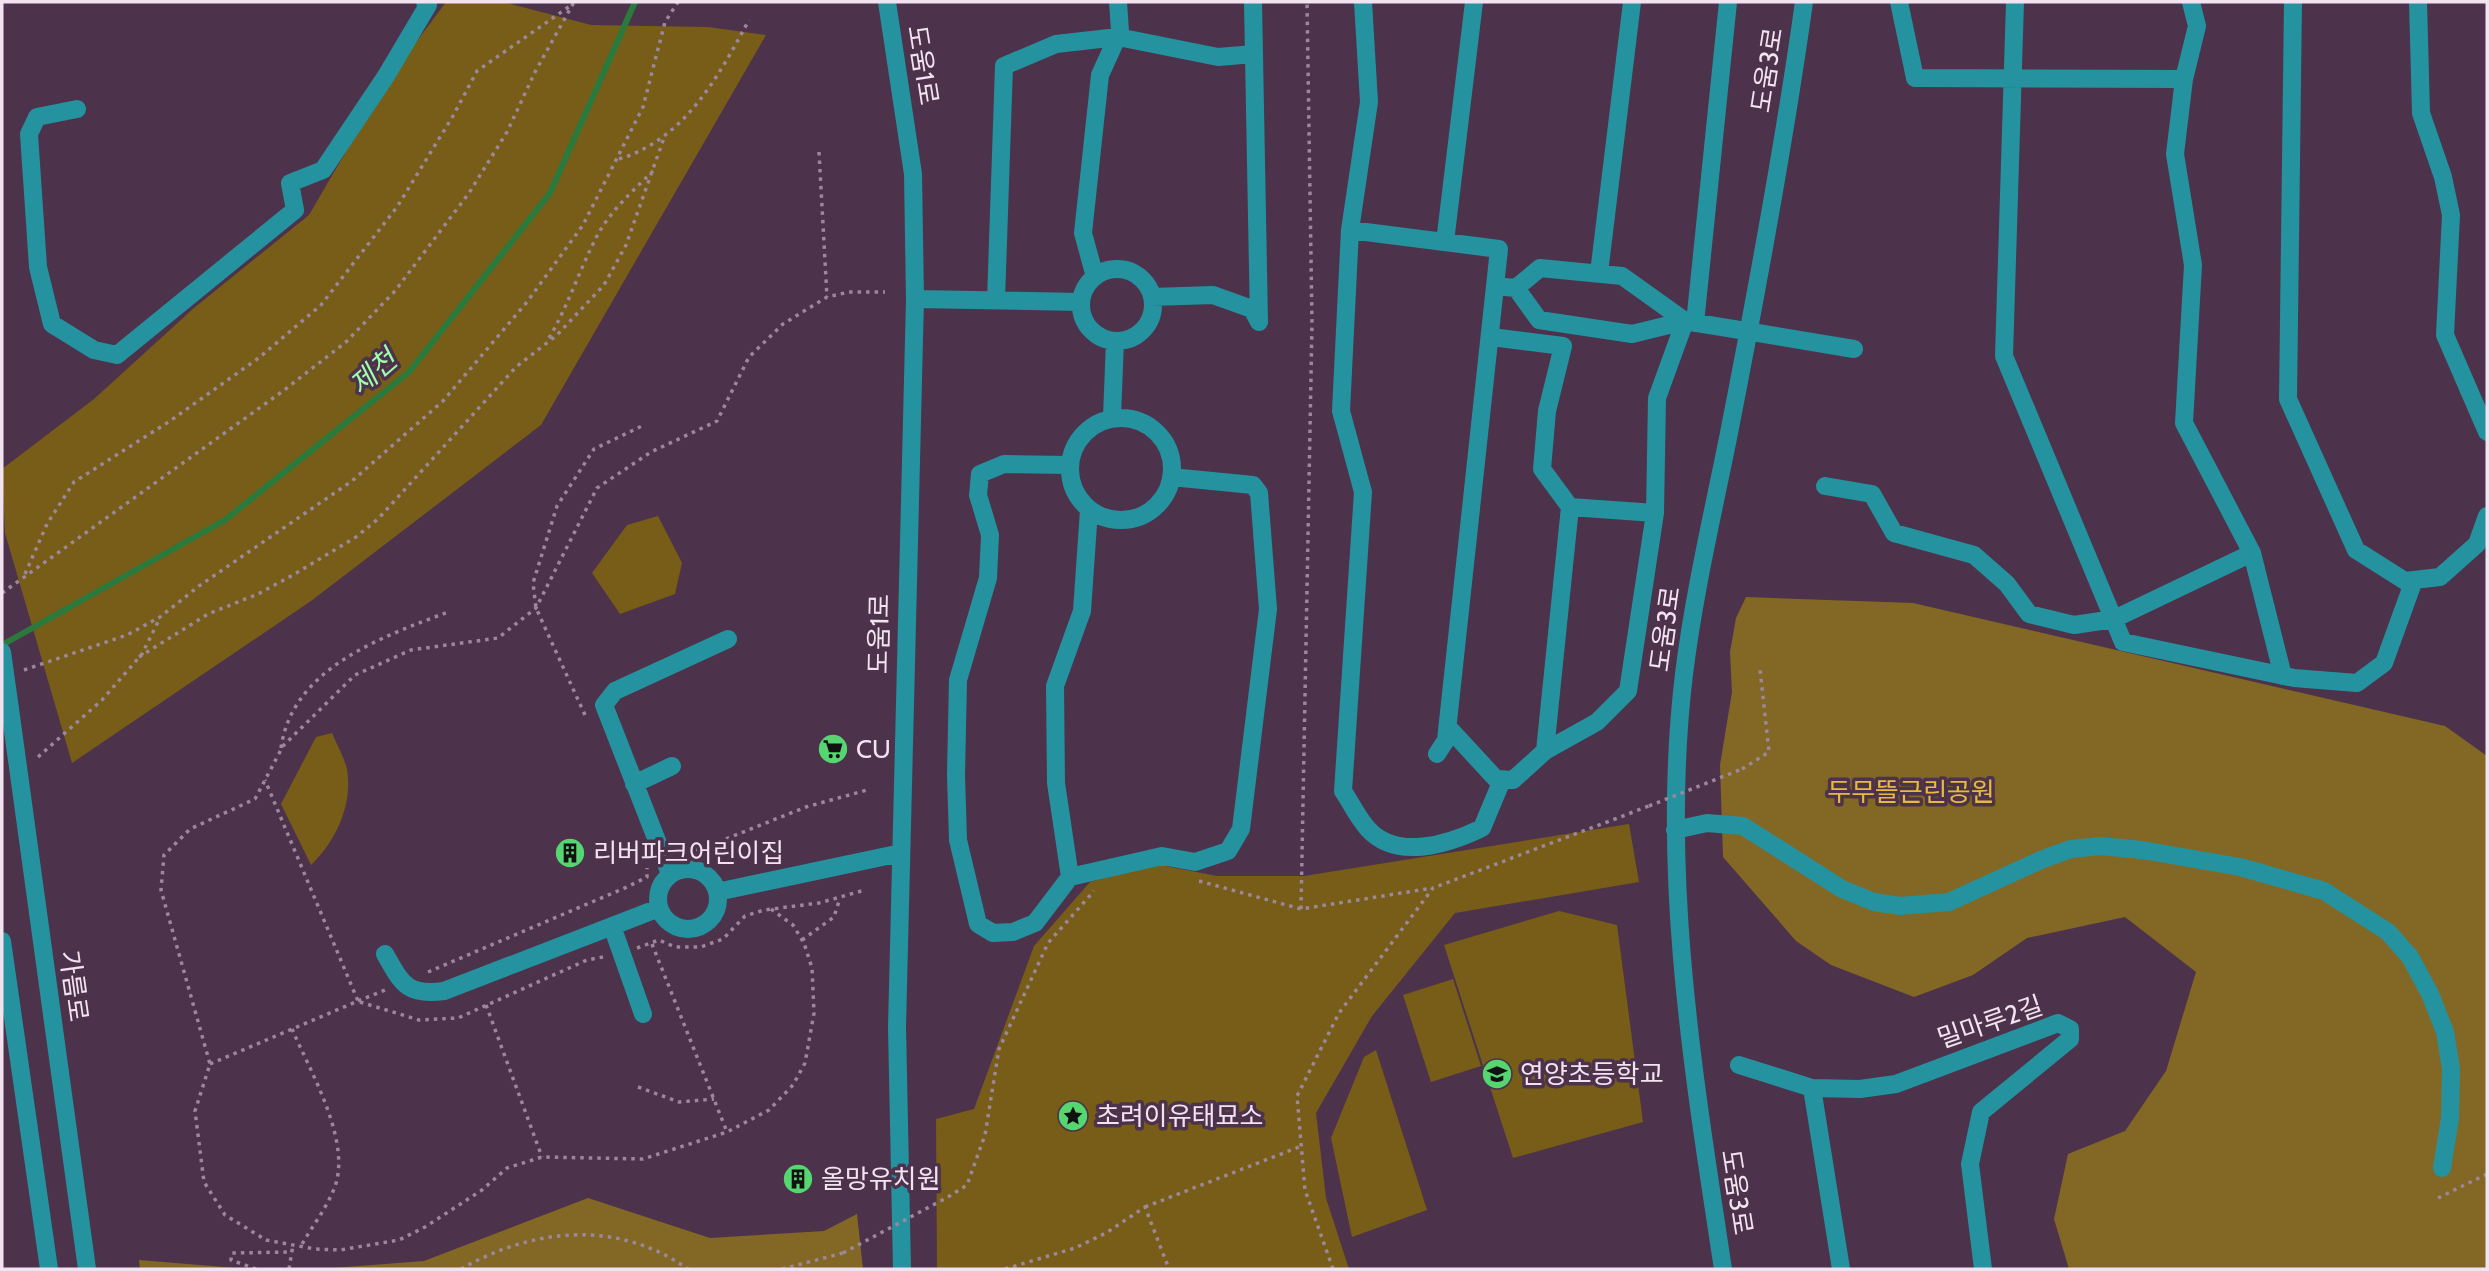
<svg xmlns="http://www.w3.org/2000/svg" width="2489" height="1271" viewBox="0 0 2489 1271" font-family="Cabin,'Noto Sans KR',sans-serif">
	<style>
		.green { fill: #775d17 }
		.forest { fill: #826824 }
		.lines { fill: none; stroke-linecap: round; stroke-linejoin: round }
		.stream { stroke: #2b7a3d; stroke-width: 6 }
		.path { stroke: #9c879b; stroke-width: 3.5; stroke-dasharray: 3.5 5; stroke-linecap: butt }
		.minor { stroke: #2592a0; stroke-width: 18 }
		.path-bridge { stroke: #9c879b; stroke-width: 3.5; stroke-dasharray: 3.5 5; stroke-linecap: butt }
		.minor-bridge { stroke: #2592a0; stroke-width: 18 }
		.labels { text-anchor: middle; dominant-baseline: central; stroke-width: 7; stroke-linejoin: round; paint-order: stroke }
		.street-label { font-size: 26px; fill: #f3e3f1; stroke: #4c334b }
		.poi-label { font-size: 26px; fill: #f3e3f1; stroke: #4c334b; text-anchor: start }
		.park-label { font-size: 26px; fill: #e7ba3d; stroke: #4c334b }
		.water-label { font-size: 28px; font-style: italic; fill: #9dffac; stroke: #4c334b }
	</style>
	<rect width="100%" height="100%" fill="#4c334b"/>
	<path class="green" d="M 446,2 L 503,2 L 591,25 L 708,27 L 766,35 L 541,425 L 311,601 L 72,763 L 5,533 L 2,469 L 94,399 L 194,308 L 309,215 L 387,81 Z
		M 658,516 L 682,563 L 675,594 L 620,614 L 592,573 L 627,525 Z
		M 332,733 C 337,745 344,757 347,769 C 353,805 336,841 311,865 L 281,804 L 316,737 Z
		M 1629,824 L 1639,882 L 1455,913 L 1372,1016 L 1316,1113 L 1326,1198 L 1349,1269 L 937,1269 L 936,1119 L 974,1109 L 1034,946 L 1090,882 L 1155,864 L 1217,876 L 1304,876 Z
		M 1559,911 L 1617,925 L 1643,1122 L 1513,1158 L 1444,945 Z
		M 1453,979 L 1481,1066 L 1431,1082 L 1403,995 Z
		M 1376,1050 L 1427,1210 L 1352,1237 L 1331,1138 L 1364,1057 Z"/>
	<path class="forest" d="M 1746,597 L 1913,603 L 2445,726 L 2487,756 L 2487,1269 L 2069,1269 L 2054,1219 L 2068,1154 L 2125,1131 L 2166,1071 L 2196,972 L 2125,917 L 2027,938 L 1973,975 L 1914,997 L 1831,965 L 1796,941 L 1723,857 L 1720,765 L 1732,692 L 1730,652 L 1736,618 Z
		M 588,1198 L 710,1238 L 824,1231 L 857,1214 L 863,1269 L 320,1269 L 424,1261 Z
		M 139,1260 L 248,1269 L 140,1269 Z"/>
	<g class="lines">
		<path class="stream" d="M 2,645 L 225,520 L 409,372 L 550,193 L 635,2"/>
		<path class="path" d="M 819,152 L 827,297
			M 619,159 C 685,139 718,77 749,20
			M 549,338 C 568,306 579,271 596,238 C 609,212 632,192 653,171
			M 25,574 L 47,524 L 74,482 L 170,421 L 260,357 L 321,305 L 397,207 L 453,116 L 477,71 L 570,6
			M 2,593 L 283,391 L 346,342 L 395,291 L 469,193 L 507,132 L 535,72 L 574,2
			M 139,657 L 208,614 L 258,594 L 293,575 L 356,537 L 378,519 L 516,367 L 557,335 L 604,285 L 626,245 L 665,135
			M 24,670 L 127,635 L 160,617 L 199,586 L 352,481 L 443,401 L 527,302 L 583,225 L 643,107 L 665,22 L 678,2
			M 585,715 L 536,608 L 533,583 L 557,506 L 594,449 L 642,426
			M 281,748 C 292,668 382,637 448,612
			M 38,757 L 102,700 L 142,654 L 160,618
			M 1742,769 L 1769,752 L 1760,669
			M 678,844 L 698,850 L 806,807 L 867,790
			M 1199,881 L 1301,909 L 1433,888
			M 771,909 L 793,925 L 804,943 L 812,968 L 814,1013 L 805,1063 L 793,1085 L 769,1110 L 727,1132 L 643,1159 L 542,1157 L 507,1168 L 482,1190 L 425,1227 L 399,1240 L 340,1250 L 315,1249 L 266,1240 L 225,1215 L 204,1182 L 195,1111 L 210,1064 L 161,890 L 164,855 L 190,829 L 255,799 L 283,746 L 355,675 L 411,650 L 498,638 L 536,608 L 597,488 L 651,452 L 717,421 L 749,357 L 783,324 L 827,297 L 849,292 L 885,292
			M 1301,909 L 1312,323 L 1307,2
			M 802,940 L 834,917 L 840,898
			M 652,944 L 727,1132
			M 637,948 L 659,940 L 675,947 L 701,947 L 723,939 L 745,916 L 764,910 L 819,903 L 865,890
			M 428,972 L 627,887 L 647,877 L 647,868
			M 358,1001 L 385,990
			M 360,1002 L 419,1020 L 458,1018 L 587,960 L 603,957
			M 486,1005 L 542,1157
			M 292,1029 C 310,1071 353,1143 334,1189 C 326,1209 311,1228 301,1246
			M 210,1064 L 358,1001 L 265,780
			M 638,1087 L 679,1102 L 714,1099
			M 948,1197 L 967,1185 L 985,1135 L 999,1049 L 1048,943 L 1094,891
			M 2438,1198 L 2487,1174
			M 1145,1207 L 1299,1147
			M 256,1269 L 231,1260 L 232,1253 L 292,1252
			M 289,1269 L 293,1245
			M 461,1269 C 533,1228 617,1219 688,1269
			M 782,1269 L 843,1253
			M 1005,1269 L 1075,1248 L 1106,1233 L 1145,1207 L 1169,1269
			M 1333,1269 L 1305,1190 L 1297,1096 L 1339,1013 L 1433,888 L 1649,806"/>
		<path class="minor" d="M 887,2 L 913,174 L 915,299 L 897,1027 L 902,1269
			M 1253,2 L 1259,322
			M 1363,2 L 1369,102 L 1350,230 L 1341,411 L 1363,492 L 1343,791 C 1351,803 1358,818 1368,829 C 1397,861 1449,844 1482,828 L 1502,780
			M 1899,2 L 1915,78 L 2184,79
			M 2015,2 L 2004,356 L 2123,642 L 2294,678 L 2357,683 L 2384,663 L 2414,580
			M 2191,2 L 2197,26 L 2184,79 L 2175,154 L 2193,265 L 2184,423 L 2252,553 L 2283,676
			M 2293,2 L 2288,399 L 2356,550 L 2405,581 L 2440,577 L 2477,544 L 2487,516
			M 2418,2 L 2421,113 L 2443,177 L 2451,215 L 2445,335 L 2487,432
			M 77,109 L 37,117 L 29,134 L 38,267 L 52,324 L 94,350 L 117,355 L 295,210 L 290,183 L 323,170 L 386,76 L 428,5 L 425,2
			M 1350,230 L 1499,249 L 1446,740 L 1437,754
			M 1445,242 L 1474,2
			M1081 305a36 36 0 1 1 72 0a36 36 0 1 1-72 0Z
			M 1599,273 L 1632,2
			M 1095,277 L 1083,233 L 1100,75 L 1120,31 L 1118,2
			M 1505,287 L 1516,288 L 1540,268 L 1622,276 L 1685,321
			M 1516,288 L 1539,320 L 1632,334 L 1685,321 L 1854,349
			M 1152,297 L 1213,295 L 1252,309 L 1259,322
			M 915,299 L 1081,302
			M 996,300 L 1004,66 L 1056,44 L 1118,37 L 1218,57 L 1254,54
			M 1695,323 L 1728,2
			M 1112,417 L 1115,341
			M1070 469a51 51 0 1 1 102 0a51 51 0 1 1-102 0Z
			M 1069,465 L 1004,464 L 980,474 L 978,495 L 990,535 L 988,578 L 958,680 L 956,775 L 958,840 L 978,924 L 993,933 L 1013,932 L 1035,923 L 1070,877 L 1162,856 L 1195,862 L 1228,851 L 1241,829 L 1268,609 L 1259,493 L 1253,485 L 1171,477
			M 1825,486 L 1872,494 L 1894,533 L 1974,555 L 2007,584 L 2029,614 L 2074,625 L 2114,619 L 2252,553
			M 1570,507 L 1655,513
			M 10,709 L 87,1269
			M 1448,727 L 1496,779 L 1513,780 L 1545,751 L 1570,507 L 1542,469 L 1547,411 L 1563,346 L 1491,337
			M 1545,751 L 1597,722 L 1628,691 L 1655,513 L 1657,398 L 1685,321
			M 634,784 L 672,766
			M 1675,830 L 1707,823 L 1743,826 L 1842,889 L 1874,902 L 1900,906 L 1949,902 L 2043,859 L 2071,849 L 2100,846 L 2142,850 L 2240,867 L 2324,891 L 2388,932 L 2410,957 L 2430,994 L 2445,1032 L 2451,1069 L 2450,1118 L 2442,1168
			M658 899a30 30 0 1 1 60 0a30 30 0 1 1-60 0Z
			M 670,874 L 604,705 L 615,691 L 728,639
			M 1070,877 L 1056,783 L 1055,686 L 1082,611 L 1089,510
			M 717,892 L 901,853
			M 612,926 L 643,1014
			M 2,941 L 49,1269
			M 385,954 C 402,984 407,996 444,991 L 659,908
			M 1739,1065 L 1812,1088 L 1860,1089 L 1896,1084 L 2058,1023 L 2070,1029 L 2070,1039 L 1981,1112 L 1970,1164 L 1983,1269
			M 1812,1088 L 1841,1269
			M 1723,1269 C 1693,1072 1660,873 1684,674 C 1694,593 1713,513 1729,433 C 1757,290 1784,146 1804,2"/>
		<path class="path-bridge" d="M 1649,806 L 1742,769
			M 843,1253 L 948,1197"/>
		<path class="minor-bridge" d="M 2,652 L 10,709"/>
	</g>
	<defs>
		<g id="supermarket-disc" transform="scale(1.575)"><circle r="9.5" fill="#55d671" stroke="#4c334b"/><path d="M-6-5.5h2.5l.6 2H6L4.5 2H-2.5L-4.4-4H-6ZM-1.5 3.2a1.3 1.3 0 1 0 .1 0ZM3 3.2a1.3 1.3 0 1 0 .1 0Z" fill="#111"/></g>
		<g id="building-disc" transform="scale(1.575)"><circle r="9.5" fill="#55d671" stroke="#4c334b"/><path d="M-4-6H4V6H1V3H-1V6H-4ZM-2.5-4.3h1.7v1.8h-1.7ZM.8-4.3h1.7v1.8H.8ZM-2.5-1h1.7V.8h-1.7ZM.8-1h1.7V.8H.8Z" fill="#111"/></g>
		<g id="school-disc" transform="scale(1.575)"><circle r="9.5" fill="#55d671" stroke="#4c334b"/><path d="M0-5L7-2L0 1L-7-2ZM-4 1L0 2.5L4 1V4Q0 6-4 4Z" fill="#111"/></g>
		<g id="sight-disc" transform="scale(1.575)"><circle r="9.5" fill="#55d671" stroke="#4c334b"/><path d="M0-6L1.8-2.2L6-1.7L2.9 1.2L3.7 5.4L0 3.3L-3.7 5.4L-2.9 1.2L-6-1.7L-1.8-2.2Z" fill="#111"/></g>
	</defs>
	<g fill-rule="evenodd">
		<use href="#supermarket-disc" x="833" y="749"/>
		<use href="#building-disc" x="570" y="853"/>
		<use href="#school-disc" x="1497" y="1074"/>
		<use href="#sight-disc" x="1073" y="1116"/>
		<use href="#building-disc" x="798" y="1179"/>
	</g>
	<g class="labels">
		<g class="street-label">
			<text transform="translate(923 65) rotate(81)">도움1로</text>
			<text transform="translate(1767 70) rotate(-81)">도움3로</text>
			<text transform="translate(1665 629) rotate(-82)">도움3로</text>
			<text transform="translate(879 634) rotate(-89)">도움1로</text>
			<text transform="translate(74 986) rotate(82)">가름로</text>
			<text transform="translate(1990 1022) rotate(-19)">밀마루2길</text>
			<text transform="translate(1737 1192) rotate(81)">도움3로</text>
		</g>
		<g class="poi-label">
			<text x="856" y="749">CU</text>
			<text x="593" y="853">리버파크어린이집</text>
			<text x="1520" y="1074">연양초등학교</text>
			<text x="1096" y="1116">초려이유태묘소</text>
			<text x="821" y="1179">올망유치원</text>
		</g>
		<g class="park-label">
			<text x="1911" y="792">두무뜰근린공원</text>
		</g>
		<g class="water-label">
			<text transform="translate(373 372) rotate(-41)">제천</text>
		</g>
	</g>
	<rect width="2489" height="1271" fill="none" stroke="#f3e3f1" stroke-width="7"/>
</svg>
